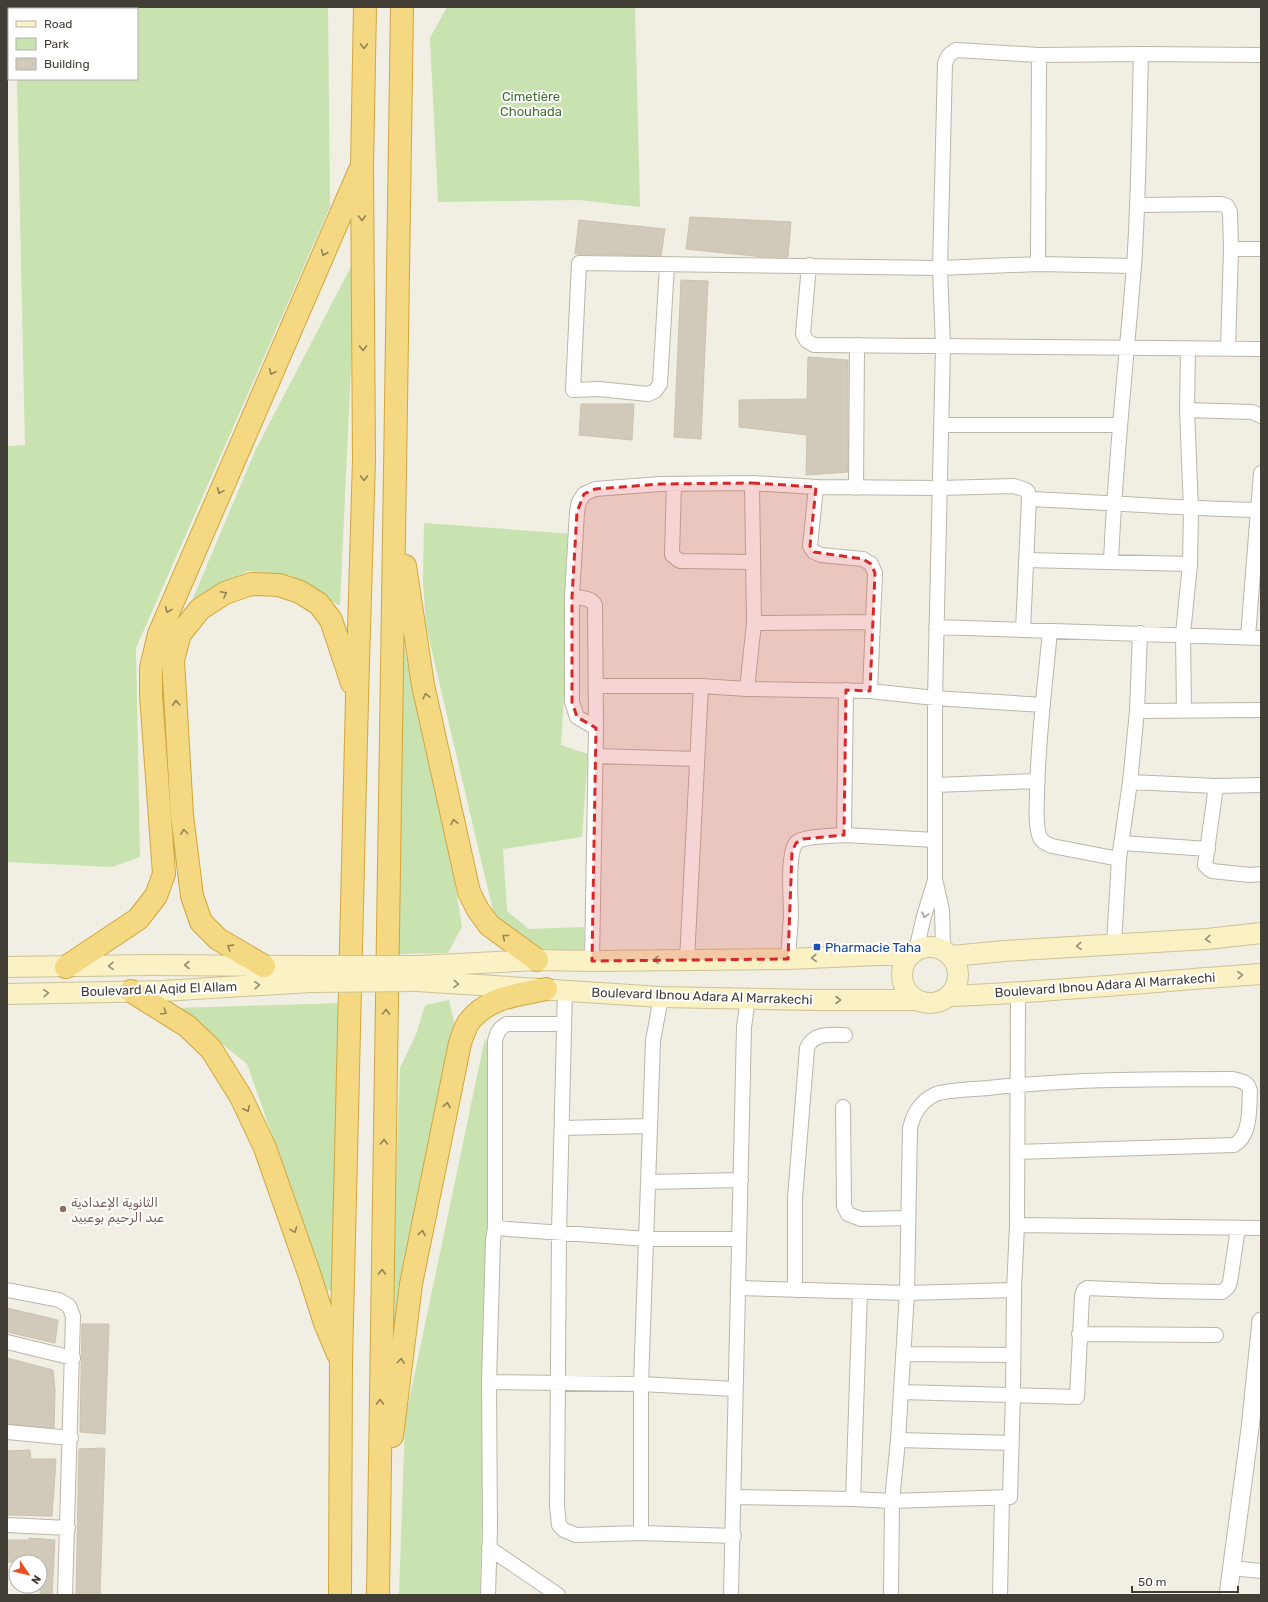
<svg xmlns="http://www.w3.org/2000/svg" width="1268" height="1602" viewBox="0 0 1268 1602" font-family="Rubik,Vazirmatn,sans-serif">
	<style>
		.green { fill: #c8e2b0 }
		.building { fill: #d1cabb; stroke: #cbc2ae }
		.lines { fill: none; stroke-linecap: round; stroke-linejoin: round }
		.minor-casing { stroke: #bbb6a8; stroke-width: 16 }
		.tertiary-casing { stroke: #bbb6a8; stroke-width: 19 }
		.secondary-casing { stroke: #cdc397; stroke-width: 22 }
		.trunk-casing { stroke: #d0a63e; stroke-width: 24 }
		.minor { stroke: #fff; stroke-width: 14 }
		.tertiary { stroke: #fff; stroke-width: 17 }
		.secondary { stroke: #faf1c5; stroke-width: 20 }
		.trunk { stroke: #f4d982; stroke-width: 22 }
		.secondary-bridge-casing { stroke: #cdc397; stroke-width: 22; stroke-linecap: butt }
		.secondary-bridge { stroke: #faf1c5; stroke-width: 20 }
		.oneway { stroke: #928458 }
		.oneway2 { stroke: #a09e9a }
		.oneway3 { stroke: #958f76 }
		.marked { fill: #d62828; fill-opacity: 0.2; stroke: #d62828; stroke-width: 3; stroke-dasharray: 8 5; stroke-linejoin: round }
		.transit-dot { fill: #1a4fb4; stroke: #fff; stroke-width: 1.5 }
		.education-dot { fill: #8d6e63; stroke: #fff; stroke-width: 1.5 }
		.labels { text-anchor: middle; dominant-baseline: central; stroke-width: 4; stroke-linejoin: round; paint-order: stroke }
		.park-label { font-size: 13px; fill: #416f2d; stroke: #fff }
		.transit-label { font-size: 13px; fill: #164399; stroke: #fff; text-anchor: start }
		.street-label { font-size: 13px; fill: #423e35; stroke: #fff }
		.education-label { font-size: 13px; fill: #785e54; stroke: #fff; text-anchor: start }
	</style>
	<rect width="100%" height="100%" fill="#f1eee4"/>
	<path class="green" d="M 31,7 L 328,7 L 330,207 L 136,648 L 140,857 L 112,867 L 7,862 L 7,446 L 25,445 L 17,81 L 17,79 L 137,79 L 137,9 L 31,9 Z
		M 447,7 L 635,7 L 640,207 L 579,200 L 438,202 L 430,38 Z
		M 356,257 L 340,606 L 290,575 L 247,571 L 191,603 L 255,451 Z
		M 424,523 L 574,534 L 561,745 L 588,754 L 582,837 L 503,849 L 507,911 L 529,929 L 584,927 L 584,955 L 553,955 L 512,933 L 494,915 L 426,626 L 423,581 Z
		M 404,647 L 447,834 L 462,927 L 448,953 L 396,954 Z
		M 449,1000 L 457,1035 L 390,1349 L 400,1068 L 417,1032 L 425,1005 Z
		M 341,1003 L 335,1289 L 327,1291 L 247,1064 L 177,1008 Z
		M 485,1038 L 493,1057 L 480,1595 L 399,1595 L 405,1420 Z"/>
	<path class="building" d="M 690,217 L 791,222 L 788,257 L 764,257 L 686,249 Z
		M 579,220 L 665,229 L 661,256 L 575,254 Z
		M 681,280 L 708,281 L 701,439 L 674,437 Z
		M 808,357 L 848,360 L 848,472 L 806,475 L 807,435 L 739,427 L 739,400 L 807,399 Z
		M 581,404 L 634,404 L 632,440 L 579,435 Z
		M 7,1308 L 58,1320 L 55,1343 L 7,1332 Z
		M 82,1324 L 109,1324 L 105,1434 L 80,1432 Z
		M 7,1358 L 53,1370 L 55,1390 L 54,1428 L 7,1424 Z
		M 105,1448 L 100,1595 L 76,1595 L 79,1449 Z
		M 30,1450 L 31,1459 L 56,1459 L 52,1516 L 7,1515 L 7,1451 Z
		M 29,1538 L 55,1540 L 52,1595 L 40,1595 L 40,1562 L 7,1562 L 7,1540 L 29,1540 Z"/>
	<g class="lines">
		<g class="minor-casing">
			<path id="minor" d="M 7,9 L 8,7
				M 1138,205 L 1221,204 L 1227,206 L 1230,212 L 1231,249 L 1228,348
				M 1231,249 L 1261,249
				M 1038,264 L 1039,55
				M 667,265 L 660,384 L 655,391 L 648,394 L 599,389 L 573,390 L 579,263 L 940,268 L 1038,264 L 1134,266
				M 809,265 L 803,334 L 807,341 L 814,345 L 1261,349
				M 1187,410 L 1252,412 L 1261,416
				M 941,425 L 1120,425
				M 674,484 L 672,555 L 680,561 L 753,562
				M 816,487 L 810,546 L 814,552 L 821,555 L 863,559 L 871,564 L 875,573 L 870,691
				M 856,488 L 857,345
				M 1029,499 C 1105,502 1181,509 1258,510 L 1248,637
				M 1258,510 L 1261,473
				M 1026,560 L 1190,564
				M 1111,562 C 1115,463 1126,365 1134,266 C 1139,195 1139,124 1141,54
				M 572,597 C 580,598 591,597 595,605 L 596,728
				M 754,623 L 873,622
				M 936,627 L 1261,638
				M 1050,631 C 1045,685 1038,739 1037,793 C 1037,806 1035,822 1039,835 C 1041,842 1047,844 1052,846 L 1119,859
				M 596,686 L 701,686 L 747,689 L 870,691 L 935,698 L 1043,705
				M 747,689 L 754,623 L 752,483
				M 1137,711 L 1261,710
				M 1184,711 L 1183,634 L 1190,564 L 1191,509 L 1187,410 L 1188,348
				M 595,756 L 697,759
				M 1130,782 L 1216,786 L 1261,785
				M 936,785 L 1038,781
				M 1216,786 L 1205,865 L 1209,869 L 1212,871 L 1250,875 L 1261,874
				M 844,835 L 935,840
				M 1122,843 L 1208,849
				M 1114,944 L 1119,859 L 1130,782 L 1137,711 L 1140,633
				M 943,949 L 942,910 L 935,879 L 935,698 L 943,347 L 940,268 L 945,63 L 949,55 L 956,50 L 1039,55 L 1141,54 L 1261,55
				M 916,950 L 924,916 L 935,880
				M 788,959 C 789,945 790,931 791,916 C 791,900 787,855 796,843 C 802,836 833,836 844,835 L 846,690
				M 687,960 L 701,686
				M 592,961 L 596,728 L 577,717 L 572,702 L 572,597 L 577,512 L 579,502 L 584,494 L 595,489 L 660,484 L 752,483 L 816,487 L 940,488 L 1014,486 L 1026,490 L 1028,492 L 1029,499 L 1023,630
				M 565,990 L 559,1232 L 557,1506 L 559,1525 L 564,1530 L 576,1535 L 641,1533
				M 661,997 L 653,1041 L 641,1384 L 641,1533 L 734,1536
				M 843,1107 L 844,1206 L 848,1214 L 861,1219 L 908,1218
				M 562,1128 L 650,1126
				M 648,1182 L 741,1180
				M 1017,1225 L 1261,1228
				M 495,1228 L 495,1041 C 497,1033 499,1028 507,1024 L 564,1024
				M 738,1288 L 907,1293 L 1014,1290
				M 7,1290 L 59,1300 L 69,1306 L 73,1316 L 65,1595
				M 795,1290 L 795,1198 L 807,1048 C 814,1032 830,1035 845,1035
				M 1079,1334 L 1216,1335
				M 7,1342 L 73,1358
				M 903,1354 L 1013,1355
				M 489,1382 L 641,1384 L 735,1389
				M 901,1392 L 1077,1397 L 1082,1296 L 1084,1290 L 1087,1288 L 1160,1291 L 1222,1292 L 1228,1287 L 1230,1282 L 1238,1228
				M 7,1432 L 71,1438
				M 1012,1443 L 898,1440 L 907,1293 L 910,1128 C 914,1112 921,1101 936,1094 C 945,1090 976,1089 988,1088 C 1069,1079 1151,1079 1233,1079 C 1242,1081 1248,1082 1250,1091 C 1249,1109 1251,1136 1234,1145 L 1017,1152
				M 734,1497 L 853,1499 L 892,1501 L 1010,1497 L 1013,1395 L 1014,1290 L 1017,1225 L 1018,992
				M 853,1499 L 860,1292
				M 7,1525 L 68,1528
				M 489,1548 L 558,1595
				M 1231,1568 L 1261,1571
				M 488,1595 L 490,1529 L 489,1382 L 493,1240 L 495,1228 L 647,1239 L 739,1239
				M 731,1595 L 744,1027 L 748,999
				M 891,1595 L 892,1501 L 898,1440
				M 1000,1595 L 1002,1498"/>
		</g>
		<g class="tertiary-casing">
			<path id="tertiary" d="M 1228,1595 L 1250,1429 L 1261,1321"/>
		</g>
		<g class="secondary-casing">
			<path id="secondary" d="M902 975a28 28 0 1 1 56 0a28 28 0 1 1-56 0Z
				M 952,956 L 1004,951 L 1207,939 L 1261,933
				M 420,966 L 537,960 L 592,961 L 788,959 L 875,955 L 909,955
				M 7,967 L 150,965 L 310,966
				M 417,981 L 661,997 L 817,1000 L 916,1000
				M 7,994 L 162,991 L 311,982
				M 950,996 C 1054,992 1157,981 1261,974"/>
		</g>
		<g class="trunk-casing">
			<path id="trunk" d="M 405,566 L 423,685 L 469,892 L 478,910 L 489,925 L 537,960
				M 264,966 L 218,939 L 201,922 L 192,896 L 182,815 L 173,660 L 180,634 L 200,609 L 225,593 L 251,584 L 279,585 L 300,592 L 319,604 L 331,620 L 352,683
				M 66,967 L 138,919 L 156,896 L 164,874 L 151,695 L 151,668 L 159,634 L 359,172
				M 131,991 L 187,1026 L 211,1049 L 241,1097 L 265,1148 L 309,1273 L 325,1323 L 338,1354
				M 392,1436 L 411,1284 L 460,1043 C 462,1037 465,1029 468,1023 C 487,997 517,995 546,989
				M 340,1595 L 341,1362 L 357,698 L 364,459 L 362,166 L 365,7
				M 378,1595 L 402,7"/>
		</g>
		<use href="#minor" class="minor"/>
		<use href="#tertiary" class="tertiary"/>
		<use href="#secondary" class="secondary"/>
		<use href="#trunk" class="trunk"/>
		<g class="secondary-bridge-casing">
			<path id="secondary-bridge" d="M 310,966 L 420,966
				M 311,982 L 417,981"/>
		</g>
		<use href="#secondary-bridge" class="secondary-bridge"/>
	</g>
	<defs><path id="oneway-chevron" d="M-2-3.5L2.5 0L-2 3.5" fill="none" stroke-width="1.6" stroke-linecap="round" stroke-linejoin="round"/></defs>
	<g class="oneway">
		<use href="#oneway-chevron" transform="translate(364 46) rotate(91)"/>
		<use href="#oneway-chevron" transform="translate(362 218) rotate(89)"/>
		<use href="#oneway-chevron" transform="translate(324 253) rotate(113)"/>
		<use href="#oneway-chevron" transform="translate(363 348) rotate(89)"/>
		<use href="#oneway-chevron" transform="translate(272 372) rotate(114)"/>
		<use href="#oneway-chevron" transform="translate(364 478) rotate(91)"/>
		<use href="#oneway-chevron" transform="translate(220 491) rotate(114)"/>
		<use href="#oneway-chevron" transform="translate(224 594) rotate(-27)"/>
		<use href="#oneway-chevron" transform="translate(168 610) rotate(112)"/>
		<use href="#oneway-chevron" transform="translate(426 696) rotate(-103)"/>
		<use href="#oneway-chevron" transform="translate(176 703) rotate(-93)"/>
		<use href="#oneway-chevron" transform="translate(454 822) rotate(-102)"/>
		<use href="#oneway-chevron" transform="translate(184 832) rotate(-97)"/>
		<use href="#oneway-chevron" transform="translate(505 937) rotate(-142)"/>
		<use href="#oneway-chevron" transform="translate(230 947) rotate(-148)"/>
		<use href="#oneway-chevron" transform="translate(164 1012) rotate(31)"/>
		<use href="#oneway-chevron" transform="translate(386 1012) rotate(-89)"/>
		<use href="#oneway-chevron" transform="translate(447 1105) rotate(-79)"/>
		<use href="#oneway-chevron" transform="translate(247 1109) rotate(65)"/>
		<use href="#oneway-chevron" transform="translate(384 1142) rotate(-89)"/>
		<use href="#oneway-chevron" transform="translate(294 1230) rotate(70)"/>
		<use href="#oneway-chevron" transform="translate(422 1233) rotate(-79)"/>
		<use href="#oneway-chevron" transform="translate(382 1272) rotate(-89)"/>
		<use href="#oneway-chevron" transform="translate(401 1361) rotate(-83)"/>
		<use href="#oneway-chevron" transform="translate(380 1402) rotate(-89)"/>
	</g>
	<use class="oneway2" href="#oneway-chevron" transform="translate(925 915) rotate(105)"/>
	<g class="oneway3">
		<use href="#oneway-chevron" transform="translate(1208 939) rotate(175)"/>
		<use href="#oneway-chevron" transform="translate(1079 946) rotate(177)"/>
		<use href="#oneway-chevron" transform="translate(814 958) rotate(176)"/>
		<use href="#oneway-chevron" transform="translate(656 960) rotate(179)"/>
		<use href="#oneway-chevron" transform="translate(187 965) rotate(-180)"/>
		<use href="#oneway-chevron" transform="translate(111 966) rotate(179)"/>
		<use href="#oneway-chevron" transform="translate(1240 975) rotate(-4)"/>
		<use href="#oneway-chevron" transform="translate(456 984) rotate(4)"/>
		<use href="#oneway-chevron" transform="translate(257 985) rotate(-3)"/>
		<use href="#oneway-chevron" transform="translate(46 993) rotate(-1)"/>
		<use href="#oneway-chevron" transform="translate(838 1000)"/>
	</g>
	<path class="marked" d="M 752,483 L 816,487 L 810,546 L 814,552 L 863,559 L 871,564 L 875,573 L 870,691 L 846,690 L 844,835 L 803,839 L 796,843 L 792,852 L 788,959 L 592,961 L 596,728 L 577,717 L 572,702 L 572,597 L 577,512 L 584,494 L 595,489 L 660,484 Z"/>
	<rect class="transit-dot" x="813" y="943" width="8" height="8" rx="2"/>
	<circle class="education-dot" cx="63" cy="1209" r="4"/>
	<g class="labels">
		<g class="park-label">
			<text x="531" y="96">Cimetière<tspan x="531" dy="15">Chouhada</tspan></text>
		</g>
		<g class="transit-label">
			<text x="825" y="947">Pharmacie Taha</text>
		</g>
		<g class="street-label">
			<text transform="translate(1105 985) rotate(-4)">Boulevard Ibnou Adara Al Marrakechi</text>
			<text transform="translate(159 989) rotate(-2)">Boulevard Al Aqid El Allam</text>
			<text transform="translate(702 996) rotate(2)">Boulevard Ibnou Adara Al Marrakechi</text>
		</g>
		<g class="education-label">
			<text x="71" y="1202">الثانوية الإعدادية<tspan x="71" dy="15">عبد الرحيم بوعبيد</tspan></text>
		</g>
	</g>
	<rect width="1268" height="1602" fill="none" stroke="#423e35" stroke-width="16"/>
	<rect x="8" y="8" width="130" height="72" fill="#ffffff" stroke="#b3b2ae"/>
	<rect x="16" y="21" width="20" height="6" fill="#faf1c5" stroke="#b3b2ae"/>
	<text x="44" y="28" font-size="12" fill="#423e35">Road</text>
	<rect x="16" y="38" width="20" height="12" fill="#c8e2b0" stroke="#b3b2ae"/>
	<text x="44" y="48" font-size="12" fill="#423e35">Park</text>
	<rect x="16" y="58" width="20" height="12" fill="#d1cabb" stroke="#b3b2ae"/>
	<text x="44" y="68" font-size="12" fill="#423e35">Building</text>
	<g transform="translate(28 1574) rotate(125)"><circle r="19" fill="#ffffff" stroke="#b3b2ae"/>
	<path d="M0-3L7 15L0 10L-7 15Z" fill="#e94f23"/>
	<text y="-6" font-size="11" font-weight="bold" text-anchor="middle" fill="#423e35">N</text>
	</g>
	<path d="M1132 1586v6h106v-6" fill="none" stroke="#423e35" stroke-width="2"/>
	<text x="1138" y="1586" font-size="12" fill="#423e35" stroke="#ffffff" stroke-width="3" paint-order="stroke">50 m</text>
</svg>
